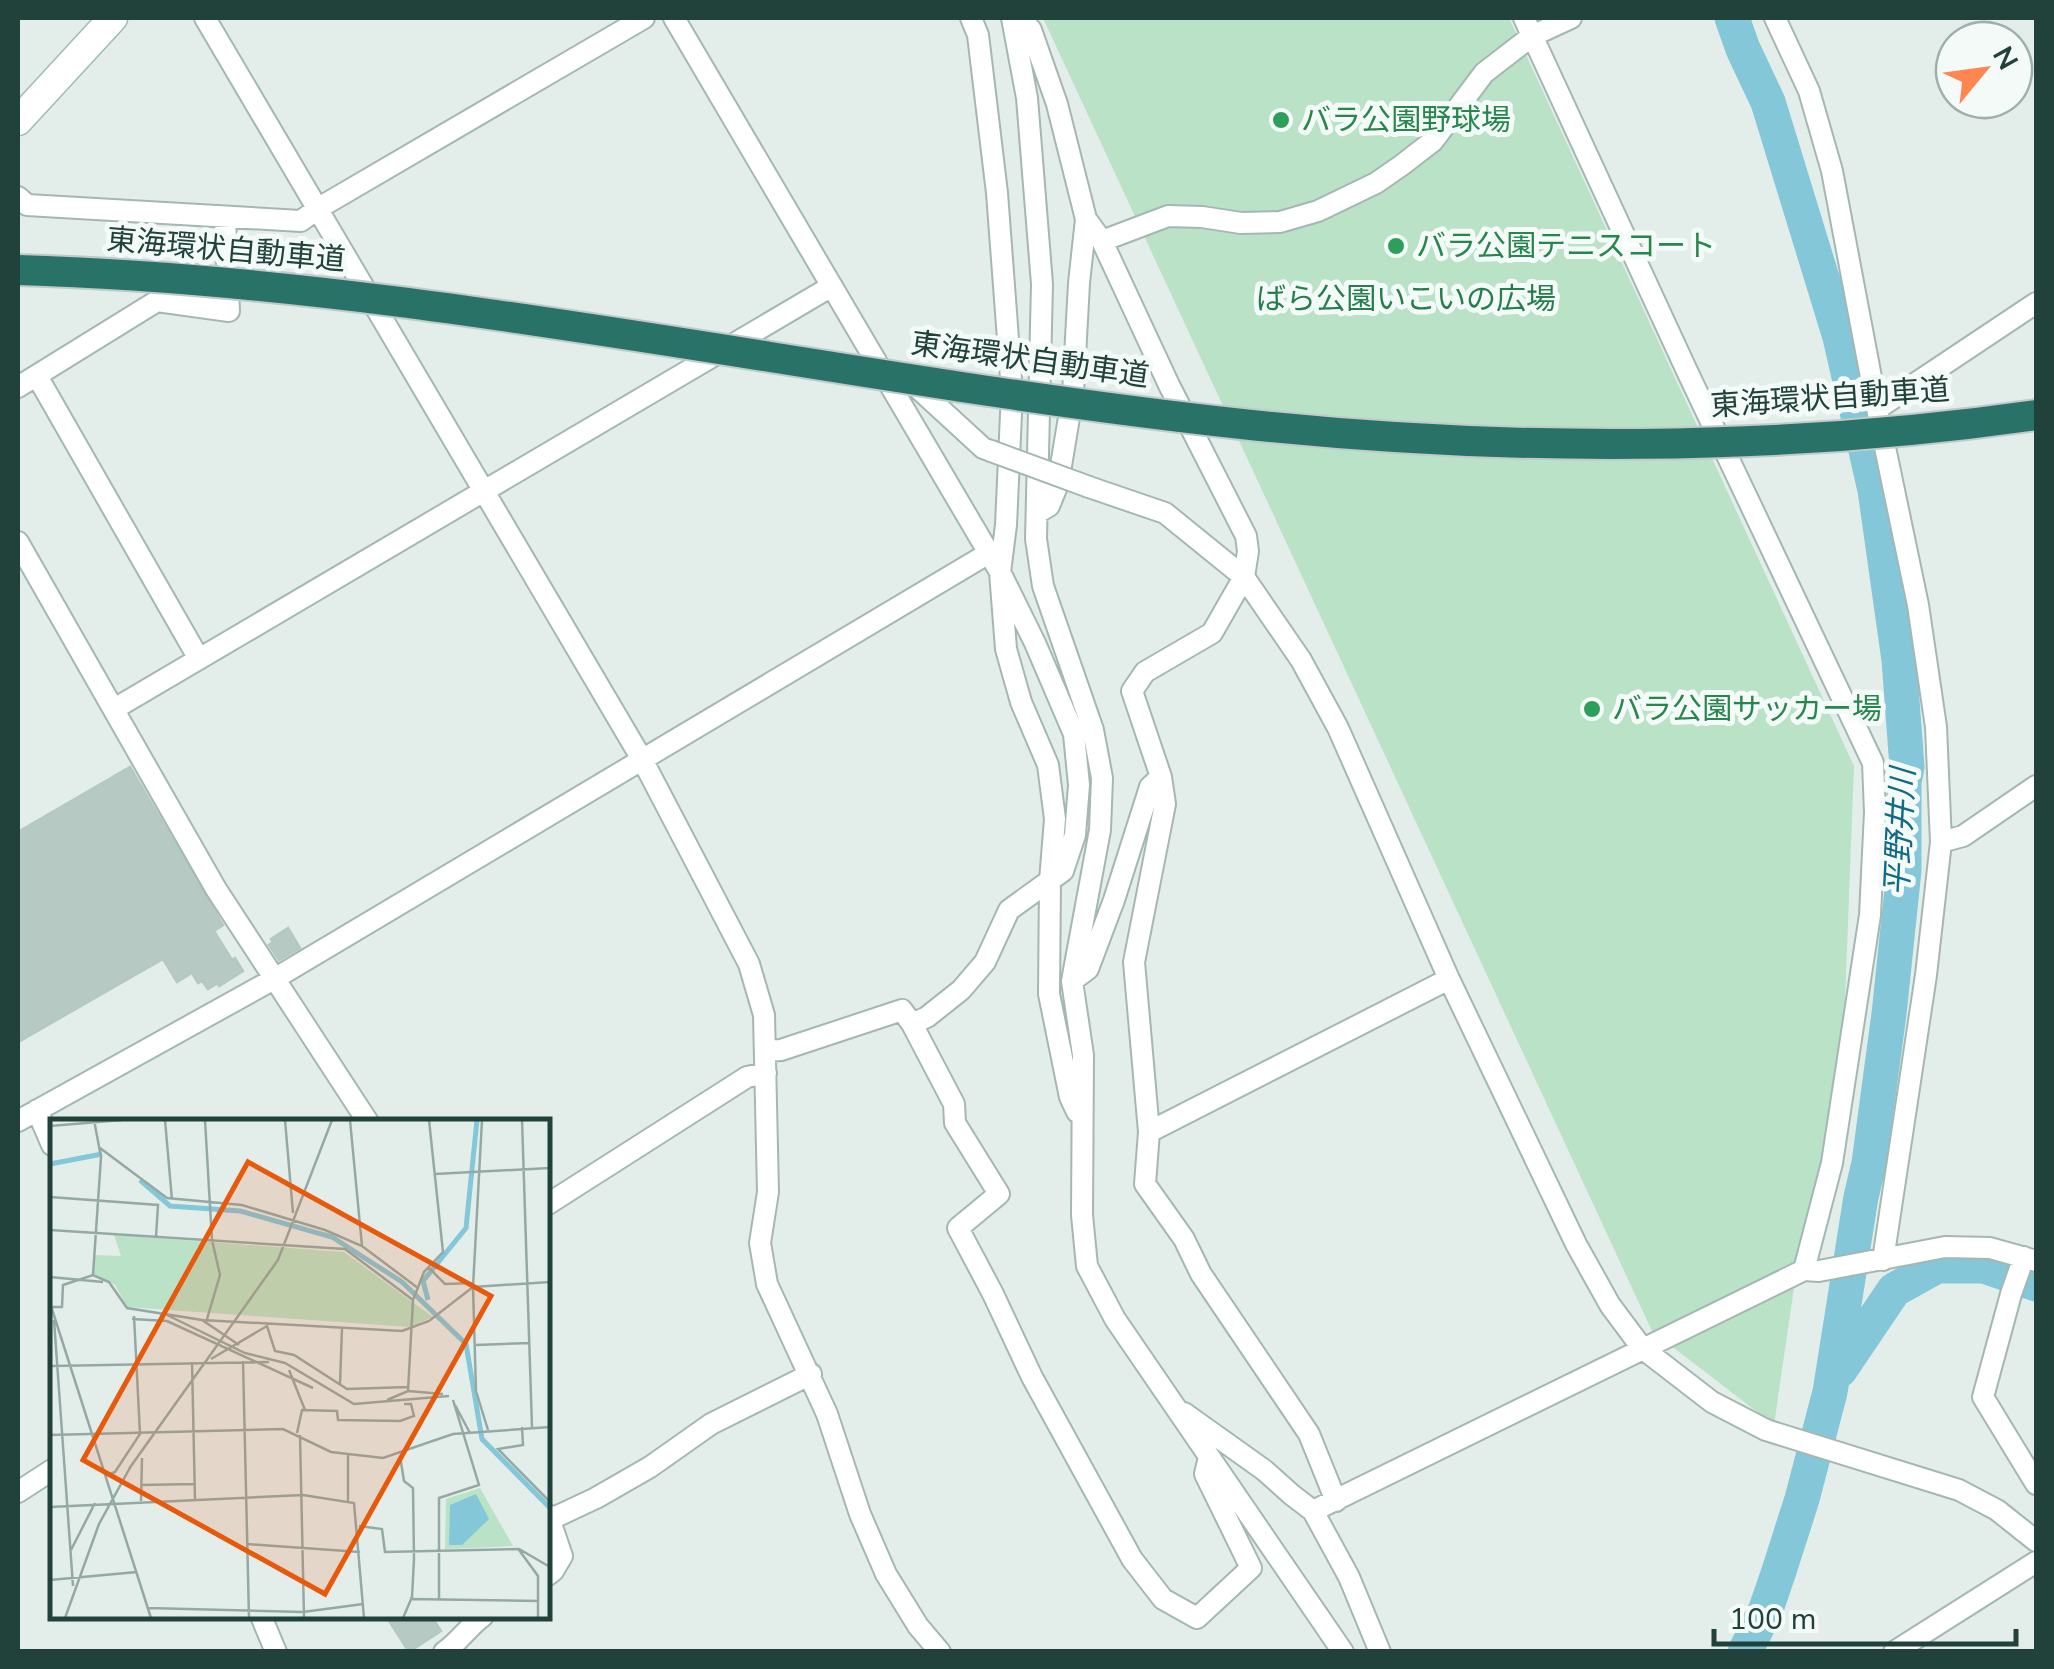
<svg xmlns="http://www.w3.org/2000/svg" width="2054" height="1669" viewBox="0 0 2054 1669" font-family="'Nunito Sans','Noto Sans JP',sans-serif">
	<style>
		.green { fill: #b9e2c7 }
		.lines { fill: none; stroke-linecap: round; stroke-linejoin: round }
		.river { stroke: #84c7d9; stroke-width: 35 }
		.building { fill: #b7c9c3; stroke: #b4c9c2; stroke-width: 2.5 }
		.street-casing { stroke: #a5b7b2; stroke-width: 24 }
		.secondary-casing { stroke: #9fbbb3; stroke-width: 31 }
		.street { stroke: #fff; stroke-width: 20 }
		.secondary { stroke: #fff; stroke-width: 28 }
		.street-bridge-casing { stroke: #a5b7b2; stroke-width: 24; stroke-linecap: butt }
		.highway-bridge-casing { stroke: #c1cac8; stroke-width: 34; stroke-linecap: butt }
		.street-bridge { stroke: #fff; stroke-width: 20 }
		.highway-bridge { stroke: #287267; stroke-width: 30 }
		.leisure-dot { fill: #2e9e5b; stroke: #f4faf7; stroke-width: 4 }
		.labels { text-anchor: middle; dominant-baseline: central; stroke-width: 10; stroke-linejoin: round; paint-order: stroke }
		.leisure-label { font-size: 30px; fill: #27864d; stroke: #f4faf7; text-anchor: start }
		.street-label { font-size: 30px; fill: #20423b; stroke: #f4faf7 }
		.park-label { font-size: 30px; fill: #257e4d; stroke: #f4faf7 }
		.water-label { font-size: 32px; font-style: italic; fill: #126b86; stroke: #f4faf7 }
		.inset-river { fill: none; stroke: #84c7d9; stroke-width: 5 }
		.inset-road { fill: none; stroke: #95a9a4; stroke-width: 2.5 }
		.view { fill: #e8590c; fill-opacity: 0.15; stroke: #e8590c; stroke-width: 5 }
		.inset-edge { fill: none; stroke: #20423b; stroke-width: 5 }
	</style>
	<rect width="100%" height="100%" fill="#e3eeea"/>
	<path class="green" d="M 1043,18 L 1509,18 L 1854,766 L 1841,1105 L 1796,1274 L 1774,1425 L 1652,1331 Z"/>
	<g class="lines">
		<path class="river" d="M 1732,18 L 1743,49 L 1768,102 L 1840,337 L 1875,490 L 1899,660 L 1907,767 L 1904,782 L 1904,870 L 1889,1014 L 1869,1163 L 1861,1197 L 1830,1392 L 1802,1499 L 1779,1571 L 1766,1609 L 1745,1652
			M 1840,1370 L 1894,1290 L 1937,1266 L 1984,1266 L 2036,1284"/>
	</g>
	<path class="building" d="M 130,767 L 223,925 L 214,931 L 232,960 L 235,958 L 243,971 L 219,986 L 218,983 L 208,989 L 202,981 L 198,983 L 192,973 L 177,982 L 163,959 L 18,1042 L 18,832 Z
		M 288,928 L 300,948 L 279,960 L 269,945 L 273,942 L 271,939 Z
		M 386,1616 L 431,1616 L 441,1631 L 409,1652 Z"/>
	<g class="lines">
		<g class="street-casing">
			<path id="street" d="M 205,18 L 643,761 L 749,964 L 764,1015 L 768,1192 L 760,1243 L 767,1284 L 827,1414 L 860,1514 L 886,1574 L 918,1626 L 940,1652
				M 674,18 L 1000,572 L 1035,643 L 1074,734 L 1079,785 L 1075,835 L 1063,871 L 1009,910 L 985,962 L 961,990 L 927,1017 L 912,1024
				M 971,18 L 978,35 L 997,193 L 1012,392 L 1006,525 L 1000,572 L 1006,649 L 1021,702 L 1048,765 L 1055,819 L 1050,881 L 1049,994 L 1070,1097 L 1077,1112
				M 1012,18 L 1027,98 L 1042,284 L 1036,539 L 1043,586 L 1093,730 L 1102,778 L 1100,830 L 1072,981 L 1083,1055 L 1082,1215 L 1087,1266 L 1115,1319 L 1343,1652
				M 1021,18 L 1031,30 L 1057,104 L 1086,219 L 1079,283 L 1073,393 L 1058,484 L 1049,506 L 1037,513
				M 1524,18 L 1687,371 L 1873,763 L 1875,812 L 1870,915 L 1832,1163 L 1804,1270
				M 1775,18 L 1809,91 L 1832,171 L 1877,409 L 1918,605 L 1936,727 L 1941,842 L 1926,975 L 1883,1260
				M 18,197 L 27,205 L 301,221 L 317,209 L 644,18
				M 1086,219 L 1102,241 L 1169,385 L 1246,536 L 1248,551 L 1244,577 L 1301,660 L 1338,728 L 1449,979 L 1576,1244 L 1610,1305 L 1642,1348 L 1712,1402 L 1766,1430 L 1959,1490 L 1997,1510 L 2036,1541
				M 1102,241 L 1168,216 L 1202,217 L 1241,223 L 1280,222 L 1318,211 L 1376,183 L 1402,165 L 1433,141 L 1484,73 L 1532,36 L 1571,18
				M 37,376 L 199,659
				M 910,381 L 983,448 L 991,451
				M 18,387 L 157,301 L 229,311 L 225,218
				M 1877,409 L 2036,303
				M 1089,487 L 1165,513 L 1244,577 L 1212,633 L 1145,672 L 1132,691 L 1161,777 L 1165,804 L 1134,962 L 1149,1132 L 1145,1184 L 1184,1239 L 1201,1274 L 1309,1434 L 1336,1501
				M 18,542 L 216,889 L 368,1122
				M 114,709 L 832,286
				M 1941,842 L 1963,836 L 2036,786
				M 1072,981 L 1088,969 L 1114,900 L 1150,787 L 1161,777
				M 765,1051 L 781,1050 L 902,1010 L 912,1024 L 954,1104 L 955,1123 L 999,1194 L 958,1228 L 993,1294 L 1032,1377 L 1132,1559 L 1163,1599 L 1197,1618 L 1251,1568 L 1205,1474 L 1209,1457
				M 37,1110 L 52,1145
				M 18,1121 L 274,979 L 989,553
				M 1149,1132 L 1449,979
				M 548,1204 L 747,1077 L 766,1073
				M 2024,1257 L 2011,1294 L 1983,1397 L 2036,1484
				M 1184,1413 L 1264,1470 L 1292,1495 L 1313,1511 L 1349,1577 L 1380,1652
				M 18,1492 L 52,1470
				M 1313,1511 L 1804,1270 L 1819,1271 L 1945,1247 L 1990,1248 L 2036,1261
				M 548,1515 L 562,1556 L 553,1571 L 548,1575
				M 549,1520 L 596,1498 L 650,1467 L 711,1424 L 811,1374
				M 261,1616 L 276,1652
				M 444,1652 C 459,1642 468,1627 483,1616
				M 1894,1652 L 2036,1562"/>
		</g>
		<g class="secondary-casing">
			<path id="secondary" d="M 18,121 L 113,18"/>
		</g>
		<use href="#street" class="street"/>
		<use href="#secondary" class="secondary"/>
		<g class="street-bridge-casing">
			<path id="street-bridge" d="M 991,451 L 1089,487"/>
		</g>
		<g class="highway-bridge-casing">
			<path id="highway-bridge" d="M 18,270 C 430,282 833,380 1242,424 C 1502,452 1778,452 2036,415"/>
		</g>
		<use href="#street-bridge" class="street-bridge"/>
		<use href="#highway-bridge" class="highway-bridge"/>
	</g>
	<g class="leisure-dot">
		<circle cx="1281" cy="120" r="10"/>
		<circle cx="1396" cy="246" r="10"/>
		<circle cx="1592" cy="709" r="10"/>
	</g>
	<g class="labels">
		<g class="leisure-label">
			<text x="1301" y="120">バラ公園野球場</text>
			<text x="1416" y="246">バラ公園テニスコート</text>
			<text x="1612" y="709">バラ公園サッカー場</text>
		</g>
		<g class="street-label">
			<text transform="translate(226 250) rotate(5)">東海環状自動車道</text>
			<text transform="translate(1030 360) rotate(8)">東海環状自動車道</text>
			<text transform="translate(1830 398) rotate(-4)">東海環状自動車道</text>
		</g>
		<g class="park-label">
			<text x="1406" y="299">ばら公園いこいの広場</text>
		</g>
		<g class="water-label">
			<text transform="translate(1900 832) rotate(-87)">平野井川</text>
		</g>
	</g>
	<g transform="translate(50 1119)">
		<rect width="500" height="500" fill="#e3eeea"/>
		<path d="M 64,116 L 294,133 L 383,198 L 359,208 L 77,188 L 65,166 L 44,155 L 45,136 L 71,137 ZM 430,369 L 463,427 L 395,430 L 396,380 Z" fill="#b9e2c7"/>
		<path d="M 426,375 L 439,400 L 412,426 L 399,426 L 400,386 Z" fill="#84c7d9"/>
		<path class="inset-river" d="M 0,45 L 52,35M 90,61 L 120,87 L 190,92 L 282,118 L 352,163 L 416,225 L 432,320 L 500,389M 378,181 L 373,162 L 416,109 L 427,1"/>
		<path class="inset-road" d="M 115,1 L 122,81M 155,1 L 162,121 L 170,156 L 157,200M 235,1 L 243,94M 300,1 L 312,127M 432,1 L 423,168 L 426,272 L 438,311M 472,1 L 482,308M 0,7 L 72,1M 50,29 L 117,79 L 192,86 L 275,111 L 312,127 L 368,169M 385,55 L 500,49M 0,78 L 108,86 L 106,118M 0,111 L 295,130 L 363,181M 378,148 L 395,165 L 423,164M 43,156 L 51,38 L 44,1M 0,158 L 53,163M 0,184 L 101,499M 1,188 L 12,188 L 13,166 L 43,156 L 59,163 L 77,189 L 152,201 L 189,226M 115,195 L 195,234 L 235,244 L 304,285 L 399,277M 82,200 L 117,202 L 263,269M 4,201 L 23,467M 152,201 L 352,212 L 379,202 L 423,168 L 500,163M 426,226 L 479,224M 161,240 L 217,207 L 225,232 L 244,236 L 297,270 L 358,268M 193,242 L 199,499M 142,243 L 145,381M 1,247 L 219,243M 239,251 L 255,291M 290,265 L 292,209M 358,272 L 363,181 L 374,153 L 393,133 L 379,1M 337,281 L 358,272 L 393,275M 405,286 L 420,314M 472,308 L 473,326 L 448,330 L 500,383M 247,314 L 252,291 L 287,292 L 288,301 L 350,302 L 364,297 L 361,285 L 354,285M 0,316 L 233,310 L 281,333 L 333,339 L 403,315 L 500,308M 250,316 L 254,499M 298,334 L 298,383M 350,337 L 354,362 L 363,369 L 364,440 L 362,478 L 353,499M 55,357 L 65,353 L 90,315 L 84,197M 91,366 L 145,365M 91,382 L 92,339M 0,388 L 253,376 L 304,384 L 314,499M 309,407 L 332,410 L 335,433 L 469,430 L 500,448M 197,425 L 310,433M 21,431 L 45,384M 469,431 L 488,457 L 488,499M 0,461 L 87,453M 360,480 L 488,482M 389,482 L 389,379 L 429,366 L 403,281M 98,489 L 253,493 L 313,485M 15,499 L 49,405 L 81,347 L 228,141 L 282,1"/>
		<path class="view" d="M 198,43 L 441,177 L 275,475 L 33,341 Z"/>
		<rect width="500" height="500" class="inset-edge"/>
	</g>
	<rect width="2054" height="1669" fill="none" stroke="#20423b" stroke-width="40"/>
	<g transform="translate(1984 70) rotate(61)"><circle r="48" fill="#f4faf7" stroke="#9fb0ac" stroke-width="2.5"/>
	<path d="M0-8L18 38L0 25L-18 38Z" fill="#ff8650"/>
	<text y="-15" font-size="28" font-weight="bold" text-anchor="middle" fill="#20423b">N</text>
	</g>
	<path d="M1714 1629v15h302v-15" fill="none" stroke="#20423b" stroke-width="5"/>
	<text x="1729" y="1629" font-size="30" fill="#20423b" stroke="#f4faf7" stroke-width="8" paint-order="stroke">100 m</text>
</svg>
